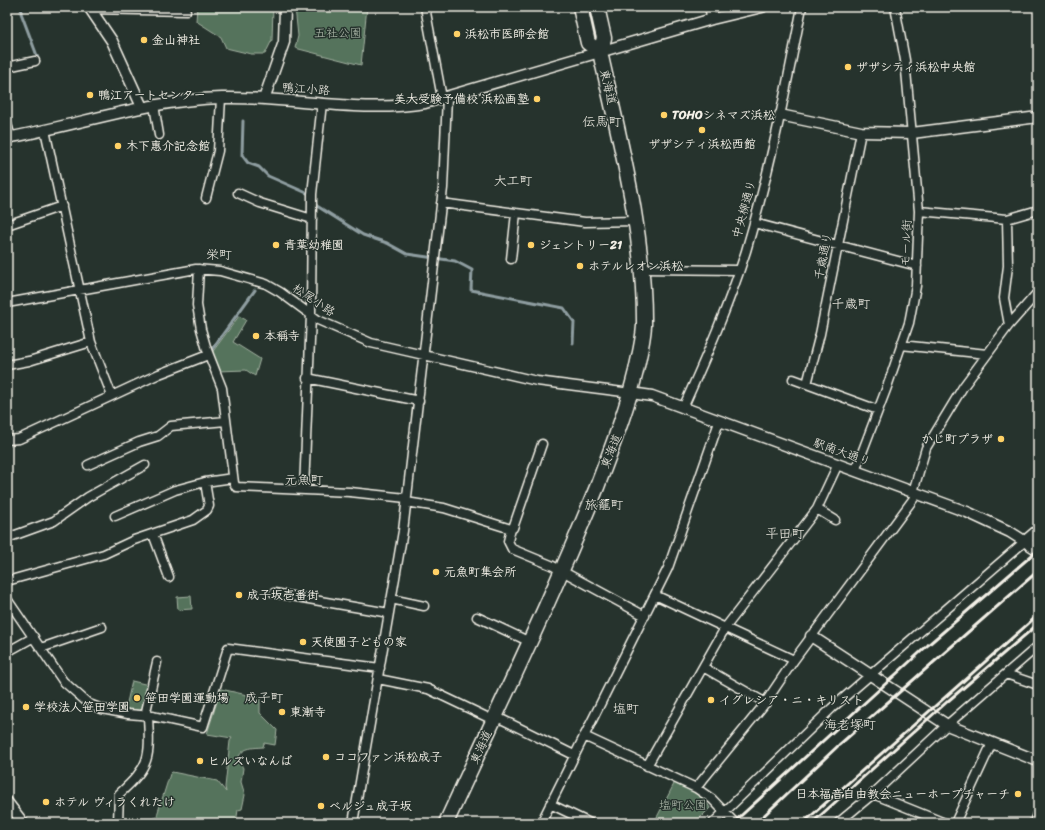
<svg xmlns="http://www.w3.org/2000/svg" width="1045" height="830" viewBox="0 0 1045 830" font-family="Sriracha,'Klee One',sans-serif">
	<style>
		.green { fill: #54735b; stroke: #a4b2a2 }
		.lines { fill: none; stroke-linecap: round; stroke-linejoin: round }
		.stream { stroke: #8f9ea1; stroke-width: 3 }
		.minor-casing { stroke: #f4f1e8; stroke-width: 11 }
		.tertiary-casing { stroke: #f4f1e8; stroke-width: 13 }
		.trunk-casing { stroke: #f4f1e8; stroke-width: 17 }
		.minor { stroke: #26332d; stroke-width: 8 }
		.tertiary { stroke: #26332d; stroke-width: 10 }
		.trunk { stroke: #26332d; stroke-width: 14 }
		.rail { stroke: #f4f1e8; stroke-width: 3 }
		.poi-dot { fill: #ffd166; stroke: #26332d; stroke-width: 1.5 }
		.labels { text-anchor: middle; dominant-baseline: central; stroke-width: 3; stroke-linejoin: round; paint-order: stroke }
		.park-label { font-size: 12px; fill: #b4bfb0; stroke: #26332d }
		.poi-label { font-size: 12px; font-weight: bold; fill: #f4f1e8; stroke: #26332d; text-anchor: start }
		.street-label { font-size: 12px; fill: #f4f1e8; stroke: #26332d }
		.neighbourhood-label { font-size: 13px; fill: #f4f1e8; stroke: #26332d }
	</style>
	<rect width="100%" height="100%" fill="#26332d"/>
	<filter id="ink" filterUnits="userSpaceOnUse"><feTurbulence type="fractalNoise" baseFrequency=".025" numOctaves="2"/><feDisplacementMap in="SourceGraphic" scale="8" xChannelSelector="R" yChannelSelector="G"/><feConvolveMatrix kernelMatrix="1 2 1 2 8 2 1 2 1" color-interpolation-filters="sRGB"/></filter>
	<g filter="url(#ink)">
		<path class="green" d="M 197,7 L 273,7 L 272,40 L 265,54 L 251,54 L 226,48 L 221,37 L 196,21 Z
			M 295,7 L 367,7 L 361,65 L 295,48 L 298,36 Z
			M 239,316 L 246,320 L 233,342 L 260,359 L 255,376 L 246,370 L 218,371 L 211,354 Z
			M 191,596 L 192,609 L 178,610 L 177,597 Z
			M 132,681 L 149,685 L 143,710 L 141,712 L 125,711 Z
			M 221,689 L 260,698 L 260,713 L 277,730 L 275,745 L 264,743 L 263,747 C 252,748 242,747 238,759 L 243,768 L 241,782 L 245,795 L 242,809 L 238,810 L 236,823 L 153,823 L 154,818 L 158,817 L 157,815 L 170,774 L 172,772 L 217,781 L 226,792 L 225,787 L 230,741 L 232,738 L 207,734 Z
			M 675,782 C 688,788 703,794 710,808 L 695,823 L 654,823 Z"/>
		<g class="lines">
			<path class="stream" d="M 22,7 L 21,13 L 39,61
				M 243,121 L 242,155 L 248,163 L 259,167 L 268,176 L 309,194
				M 314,202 L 317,206 L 363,235 L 387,243 L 407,254 L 455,261 L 472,270 L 471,290 L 564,308 L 574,322 L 573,343
				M 210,352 L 255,290"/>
			<g class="minor-casing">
				<path id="minor" d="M 709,7 L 712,19
					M 90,9 L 186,11
					M 7,67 L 35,61
					M 154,105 L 159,135
					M 7,124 L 11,137
					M 45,130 L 91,342 L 112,396
					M 238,193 L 260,203 L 312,219
					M 206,198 L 218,151 L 221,98
					M 441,203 L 585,222 L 635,221
					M 919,211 L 1007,219 L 1038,210
					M 1007,219 L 1008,266 L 1004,298 L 1009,325
					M 754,223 L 917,266
					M 7,225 L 62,206
					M 511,259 L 516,213
					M 199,269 L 197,305 L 201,329 L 207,350 L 222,388 L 234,483 L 236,487 L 350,492 L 406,498
					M 641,269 L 739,270
					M 7,303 L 196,269 L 220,271 L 266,284 L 280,292 L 318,320 L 371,343 L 537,381 L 631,393
					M 901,345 L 987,354
					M 7,365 L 29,361 L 91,342
					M 307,378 L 419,401
					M 793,379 L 878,410
					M 807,384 L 820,334 L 861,132
					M 683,408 C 706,357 729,305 746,251 C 770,171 786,89 802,7
					M 7,440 L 19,439 L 159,374 L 208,355
					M 88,465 L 139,442 L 158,436 L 171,426 L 226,421
					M 855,471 L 887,387 L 909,323 L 916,286 L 919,211 L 905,60 L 895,7
					M 304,490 L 311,315 L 312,194 L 322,103
					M 913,492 L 926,448 L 963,387 L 1009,325 L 1038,292
					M 406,502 L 444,508 L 511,529 L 508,541 L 512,549 L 551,565 L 645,616
					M 817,509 L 835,520
					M 115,516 L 175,490 L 205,482 L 233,478
					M 511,529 L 513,528 L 542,444
					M 153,534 L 169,577
					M 7,538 L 54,521 L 88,497 L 145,465
					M 7,581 L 104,554 L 134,540 L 193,520 L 207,510 L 209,506 L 205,482
					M 274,593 L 389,613
					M 655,595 L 794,660
					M 7,599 L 63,681 L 89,704 L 102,709 L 128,714 L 152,716 L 203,727 L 228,648 L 380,668
					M 391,599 L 424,606
					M 477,617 L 530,642
					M 41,648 L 102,627
					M 7,652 L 34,637
					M 703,667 L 766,703
					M 1006,674 L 1038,685
					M 378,679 L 428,689 L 493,720
					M 145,716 L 157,662
					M 495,716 L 574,755
					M 584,736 L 696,788 L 712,799 L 735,823
					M 647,766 L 725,628 L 817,509 L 838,464
					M 696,788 L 763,706 L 794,660 L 917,494
					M 873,794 L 945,823
					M 550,804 L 590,823
					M 118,823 L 119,794 C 151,765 150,758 148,716
					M 353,823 L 403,531 L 443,188 L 447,97 L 442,98 L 425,7
					M 541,823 L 668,568 L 719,422
					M 713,823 L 832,708 L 1024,542
					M 838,823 L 873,794 L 947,725 L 1038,646
					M 955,823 L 992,743"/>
			</g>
			<g class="tertiary-casing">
				<path id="tertiary" d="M 89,7 L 112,41 L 142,107
					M 264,99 L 284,42 L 285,7
					M 780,115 L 861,132 L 912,133 L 1038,117
					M 7,138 C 79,125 148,100 222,98 C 289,96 358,114 425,103 L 712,19 L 762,7
					M 631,393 L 652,396 L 967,512 L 1010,532 L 1038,550
					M 1024,542 L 1038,530
					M 811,636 L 947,725 L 1038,761
					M 7,802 L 23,823
					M 1035,823 L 1038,814"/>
			</g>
			<g class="trunk-casing">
				<path id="trunk" d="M 580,7 L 588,43 L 600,52
					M 446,823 C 497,711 551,601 597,487 C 612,447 626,412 636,371 C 639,356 643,342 644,326 C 645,234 620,142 600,52 L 604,38 L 597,7"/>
			</g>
			<use href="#minor" class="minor"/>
			<use href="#tertiary" class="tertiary"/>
			<use href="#trunk" class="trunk"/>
			<path class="rail" d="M 733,823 L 928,645 L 1038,550
				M 756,823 L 839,745 L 1038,571
				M 803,823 L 1038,615
				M 812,823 L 948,701 L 1038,624"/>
		</g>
	</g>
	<g class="poi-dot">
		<circle cx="457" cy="34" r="4"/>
		<circle cx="144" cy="40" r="4"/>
		<circle cx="848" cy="67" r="4"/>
		<circle cx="90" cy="95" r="4"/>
		<circle cx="537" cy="99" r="4"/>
		<circle cx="664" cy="115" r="4"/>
		<circle cx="702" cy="130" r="4"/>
		<circle cx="118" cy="146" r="4"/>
		<circle cx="276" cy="245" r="4"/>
		<circle cx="531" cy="245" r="4"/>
		<circle cx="580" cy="266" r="4"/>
		<circle cx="256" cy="336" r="4"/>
		<circle cx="1001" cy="439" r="4"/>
		<circle cx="436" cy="572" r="4"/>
		<circle cx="239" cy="595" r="4"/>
		<circle cx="303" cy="642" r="4"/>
		<circle cx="137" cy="698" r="4"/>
		<circle cx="711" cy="700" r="4"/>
		<circle cx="26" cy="707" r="4"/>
		<circle cx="282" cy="712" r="4"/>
		<circle cx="326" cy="757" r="4"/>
		<circle cx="200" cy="761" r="4"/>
		<circle cx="1018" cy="794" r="4"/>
		<circle cx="46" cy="802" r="4"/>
		<circle cx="321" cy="806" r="4"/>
	</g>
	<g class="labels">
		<g class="park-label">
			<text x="338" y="33">五社公園</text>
			<text x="683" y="805">塩町公園</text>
		</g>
		<g class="poi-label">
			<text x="465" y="34">浜松市医師会館</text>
			<text x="152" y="40">金山神社</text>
			<text x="856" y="67">ザザシティ浜松中央館</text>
			<text x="98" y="95">鴨江アートセンター</text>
			<text x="529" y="99" text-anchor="end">美大受験予備校 浜松画塾</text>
			<text x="672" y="115">TOHOシネマズ浜松</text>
			<text x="702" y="144" text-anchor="middle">ザザシティ浜松西館</text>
			<text x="126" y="146">木下惠介記念館</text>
			<text x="284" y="245">青葉幼稚園</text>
			<text x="539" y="245">ジェントリー21</text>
			<text x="588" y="266">ホテルレオン浜松</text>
			<text x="264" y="336">本稱寺</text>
			<text x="993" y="439" text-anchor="end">かじ町プラザ</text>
			<text x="444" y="572">元魚町集会所</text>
			<text x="247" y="595">成子坂壱番街</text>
			<text x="311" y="642">天使園子どもの家</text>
			<text x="145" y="698">笹田学園運動場</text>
			<text x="719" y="700">イグレシア・ニ・キリスト</text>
			<text x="34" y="707">学校法人笹田学園</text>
			<text x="290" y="712">東漸寺</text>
			<text x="334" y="757">ココファン浜松成子</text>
			<text x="208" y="761">ヒルズいなんば</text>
			<text x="1010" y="794" text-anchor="end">日本福音自由教会ニューホープチャーチ</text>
			<text x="54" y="802">ホテル ヴィラくれたけ</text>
			<text x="329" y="806">ベルジュ成子坂</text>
		</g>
		<g class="street-label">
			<text transform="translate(608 87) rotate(77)">東海道</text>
			<text transform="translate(306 89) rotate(4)">鴨江小路</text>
			<text transform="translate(744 209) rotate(-75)">中央柳通り</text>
			<text transform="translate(906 243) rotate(-88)">モール街</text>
			<text transform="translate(823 256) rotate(-79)">千歳通り</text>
			<text transform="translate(314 300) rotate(34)">松尾小路</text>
			<text transform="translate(611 451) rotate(-68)">東海道</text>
			<text transform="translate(842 452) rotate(20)">駅南大通り</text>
			<text transform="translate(481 747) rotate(-66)">東海道</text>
		</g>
		<g class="neighbourhood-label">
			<text x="602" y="121">伝馬町</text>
			<text x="513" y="180">大工町</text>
			<text x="219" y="254">栄町</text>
			<text x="851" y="303">千歳町</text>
			<text x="304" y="479">元魚町</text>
			<text x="604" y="504">旅籠町</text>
			<text x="785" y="533">平田町</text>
			<text x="264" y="697">成子町</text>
			<text x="626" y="708">塩町</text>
			<text x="850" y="724">海老塚町</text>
		</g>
	</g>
	<rect width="1045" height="830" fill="none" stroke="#26332d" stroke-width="24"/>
	<rect x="12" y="12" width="1021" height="806" fill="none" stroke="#f4f1e8" stroke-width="1.5" filter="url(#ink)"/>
</svg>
